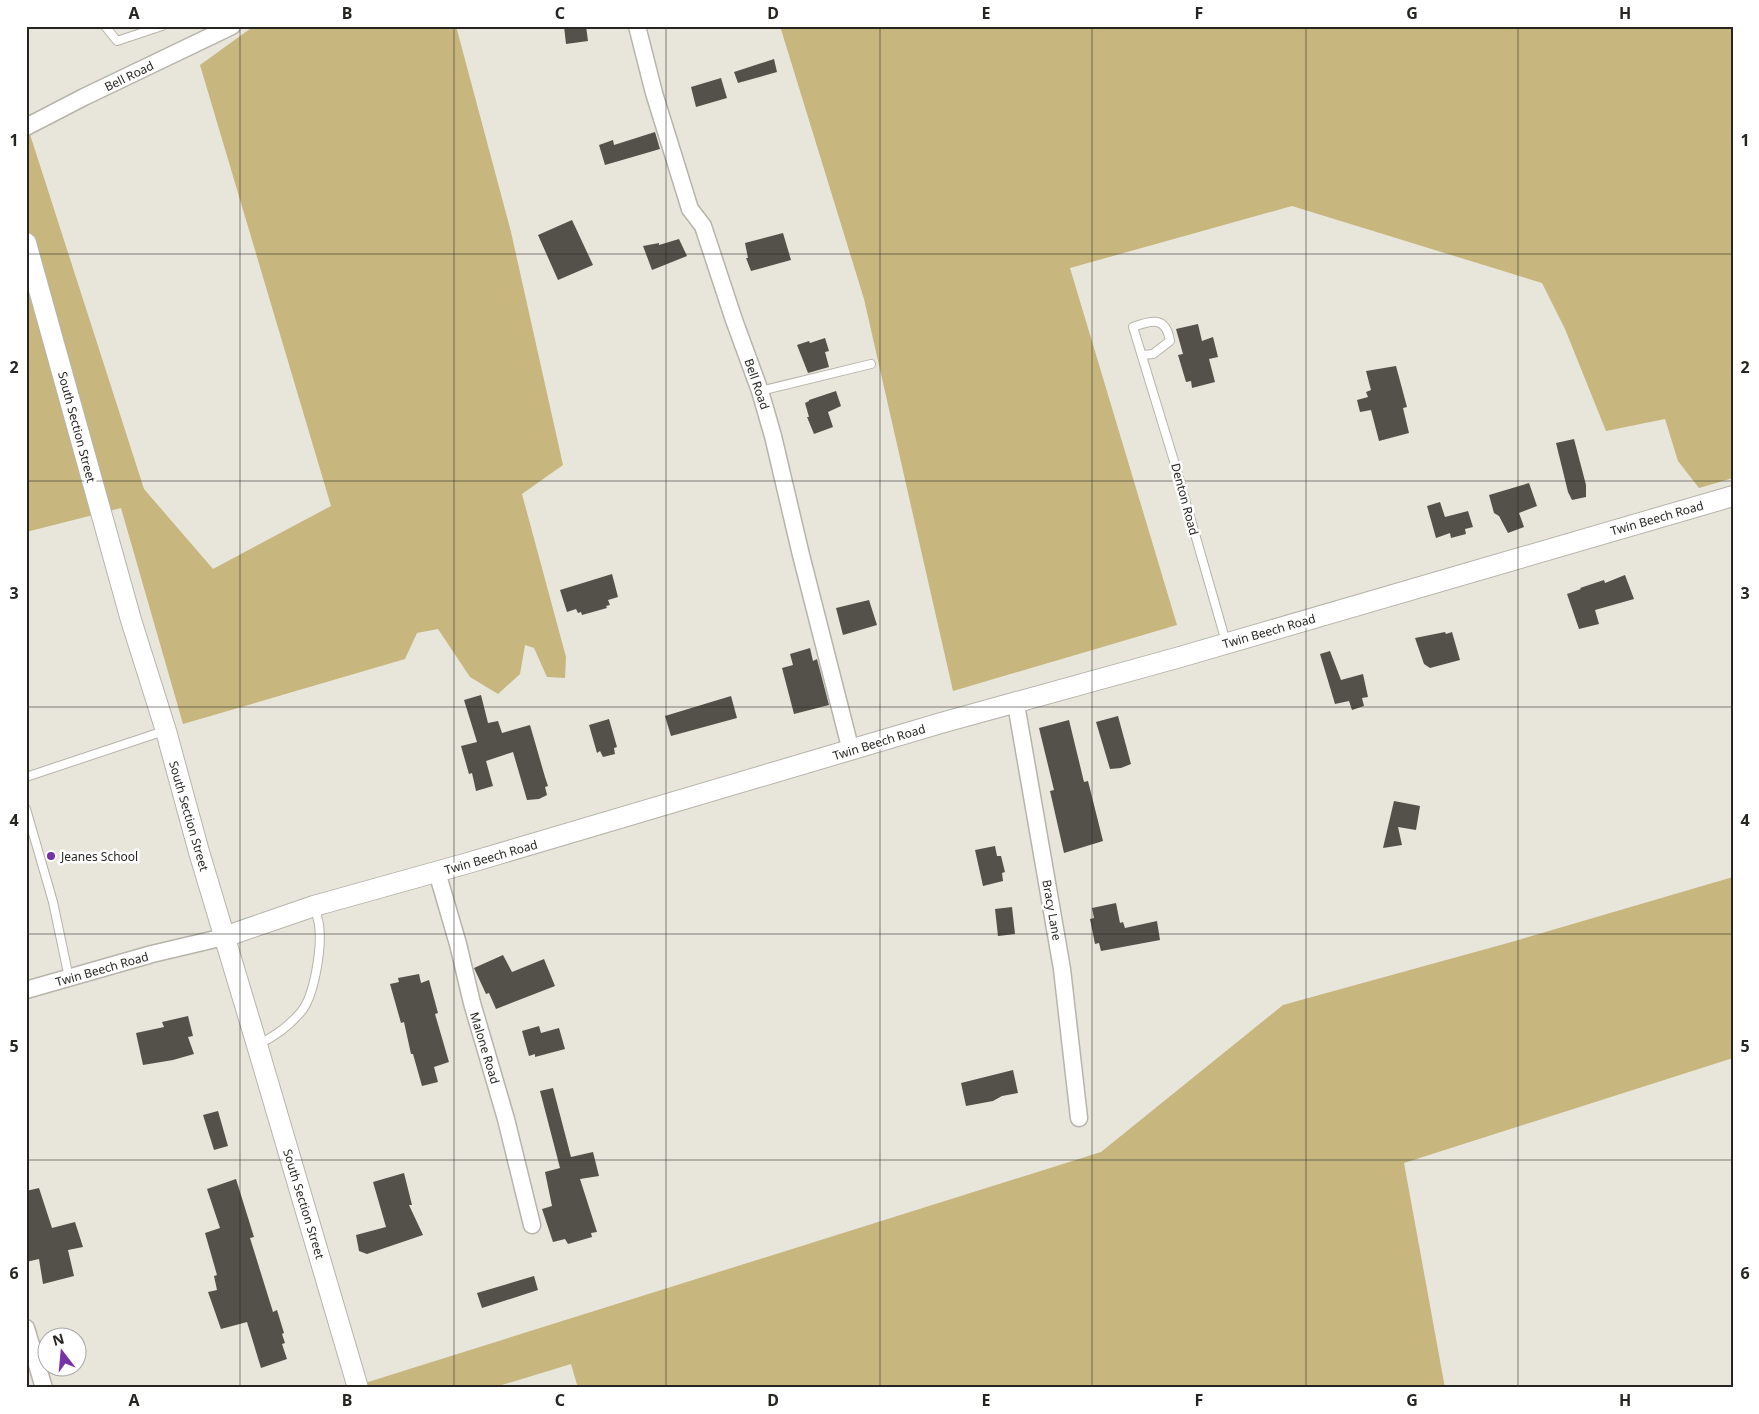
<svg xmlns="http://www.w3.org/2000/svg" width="1759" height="1414" viewBox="0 0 1759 1414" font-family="'Noto Sans',sans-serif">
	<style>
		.green { fill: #c7b67e }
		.building { fill: #535149 }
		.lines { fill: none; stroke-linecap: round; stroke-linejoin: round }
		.service-casing { stroke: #b7b4ab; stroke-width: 10 }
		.minor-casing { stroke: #b7b4ab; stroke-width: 19 }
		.tertiary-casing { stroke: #b7b4ab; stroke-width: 22 }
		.service { stroke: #fff; stroke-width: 8 }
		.minor { stroke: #fff; stroke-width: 16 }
		.tertiary { stroke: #fff; stroke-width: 20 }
		.grid { fill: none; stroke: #262521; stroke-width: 1; stroke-opacity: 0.55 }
		.poi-dot { fill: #7732a6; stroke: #fff; stroke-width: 2 }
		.labels { text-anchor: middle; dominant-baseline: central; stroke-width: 5; stroke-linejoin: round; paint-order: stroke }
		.street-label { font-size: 12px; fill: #262521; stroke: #fff }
		.poi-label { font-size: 12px; fill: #262521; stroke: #fff; text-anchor: start }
		.neatline { fill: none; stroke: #262521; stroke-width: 2 }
		.grid-label { font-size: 16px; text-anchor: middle; font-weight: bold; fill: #262521 }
	</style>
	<rect width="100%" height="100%" fill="#e8e5db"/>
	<path class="green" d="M 254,26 L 456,26 L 511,232 L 563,465 L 522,494 L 566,657 L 565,678 L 547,677 L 534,648 L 525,645 L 520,674 L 498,694 L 470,677 L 438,629 L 417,633 L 405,659 L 183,724 L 121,508 L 26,532 L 26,122 L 144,489 L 213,569 L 331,506 L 200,65 Z
		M 780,26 L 1733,26 L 1733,478 L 1699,488 L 1678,461 L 1665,419 L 1606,431 L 1565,329 L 1542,283 L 1292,206 L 1070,268 L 1177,625 L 953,691 L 864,299 Z
		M 1733,877 L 1733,1058 L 1404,1163 L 1445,1388 L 578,1388 L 571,1364 L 492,1388 L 349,1388 L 1101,1152 L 1283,1005 L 1515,941 Z"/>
	<path class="building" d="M 564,26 L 586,26 L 588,41 L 566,44 Z
		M 774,59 L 777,72 L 738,83 L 734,72 Z
		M 721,78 L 727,98 L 696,107 L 691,87 Z
		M 655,132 L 660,149 L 605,165 L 599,145 L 613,140 L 614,145 Z
		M 572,220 L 593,265 L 558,280 L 538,235 Z
		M 783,233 L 791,260 L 751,271 L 746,258 L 748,258 L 745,243 Z
		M 679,239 L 687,256 L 652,270 L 643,246 L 659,243 L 659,245 Z
		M 1198,324 L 1202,341 L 1213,337 L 1218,357 L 1209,359 L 1215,382 L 1192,388 L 1191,381 L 1186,382 L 1178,355 L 1183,354 L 1176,329 Z
		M 825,338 L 829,351 L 825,352 L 829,367 L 808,373 L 797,345 L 809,341 L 810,343 Z
		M 1396,366 L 1407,407 L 1403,408 L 1409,433 L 1379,441 L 1371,410 L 1360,412 L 1357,400 L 1368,397 L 1366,392 L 1371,390 L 1366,371 Z
		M 836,391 L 841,406 L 828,412 L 833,427 L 814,434 L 807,417 L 809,417 L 805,403 L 809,401 L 809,400 Z
		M 1574,439 L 1586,485 L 1586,497 L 1572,500 L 1568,492 L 1556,443 Z
		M 1529,483 L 1537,506 L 1519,513 L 1524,527 L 1508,533 L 1499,516 L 1494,513 L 1489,495 Z
		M 1440,502 L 1445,517 L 1468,511 L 1473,527 L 1465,529 L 1466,534 L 1451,538 L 1450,533 L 1436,538 L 1427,506 Z
		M 612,574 L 618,597 L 608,600 L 610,605 L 606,606 L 607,608 L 582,615 L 581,612 L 578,613 L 576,609 L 567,612 L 560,590 Z
		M 1625,575 L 1634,599 L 1595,610 L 1599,624 L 1579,629 L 1567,594 L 1581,589 L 1580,588 L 1604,580 L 1605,583 Z
		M 869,600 L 877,625 L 843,635 L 836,608 Z
		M 1445,632 L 1446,634 L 1452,632 L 1460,660 L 1430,668 L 1424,664 L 1415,638 Z
		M 810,648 L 813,661 L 817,659 L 829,705 L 794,714 L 782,668 L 793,665 L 790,654 Z
		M 1330,651 L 1341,680 L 1363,674 L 1368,697 L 1362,698 L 1364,706 L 1352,710 L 1349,701 L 1335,704 L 1320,654 Z
		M 481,695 L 488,723 L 498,721 L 502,733 L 530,725 L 545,777 L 548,786 L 545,787 L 547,795 L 539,799 L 527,800 L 513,752 L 486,761 L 493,786 L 476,791 L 472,773 L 469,774 L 461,746 L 477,742 L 464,700 Z
		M 731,696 L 737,718 L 671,736 L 665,716 Z
		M 1118,716 L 1131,764 L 1121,768 L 1110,769 L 1096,722 Z
		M 609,719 L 617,747 L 614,748 L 615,754 L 603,757 L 600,751 L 597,753 L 589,725 Z
		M 1069,720 L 1084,782 L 1088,781 L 1103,841 L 1064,853 L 1050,791 L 1054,790 L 1039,728 Z
		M 1394,801 L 1420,806 L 1416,830 L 1398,827 L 1402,845 L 1383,848 Z
		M 995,846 L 997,856 L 1001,856 L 1005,872 L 1002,873 L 1003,881 L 983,886 L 975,850 Z
		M 1116,903 L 1120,923 L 1123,922 L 1125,928 L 1157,921 L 1160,940 L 1101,951 L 1099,943 L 1095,944 L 1090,919 L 1094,918 L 1092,908 Z
		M 1012,907 L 1015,934 L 998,936 L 995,909 Z
		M 503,955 L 512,972 L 544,959 L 555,986 L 496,1009 L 489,993 L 486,994 L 474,968 Z
		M 419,974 L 421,983 L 429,980 L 438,1013 L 435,1014 L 449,1062 L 434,1067 L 438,1082 L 422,1086 L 413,1054 L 411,1054 L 404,1022 L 401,1023 L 390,984 L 399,982 L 398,978 Z
		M 188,1016 L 193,1036 L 188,1037 L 194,1054 L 173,1060 L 143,1065 L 136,1033 L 164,1027 L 162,1022 Z
		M 539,1026 L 541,1033 L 559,1028 L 565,1049 L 535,1057 L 535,1054 L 529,1056 L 522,1031 Z
		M 1013,1070 L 1018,1093 L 1002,1096 L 993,1101 L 966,1106 L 961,1083 Z
		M 553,1088 L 571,1157 L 593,1152 L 599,1176 L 580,1179 L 597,1232 L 591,1233 L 592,1237 L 568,1244 L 565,1239 L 553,1242 L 542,1209 L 552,1206 L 545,1172 L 560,1168 L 540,1091 Z
		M 218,1111 L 228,1146 L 214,1150 L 203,1115 Z
		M 404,1173 L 412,1205 L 409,1205 L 423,1235 L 367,1254 L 359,1251 L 356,1235 L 386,1227 L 373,1182 Z
		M 236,1179 L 254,1237 L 250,1238 L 273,1312 L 277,1310 L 284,1333 L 282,1334 L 285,1343 L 282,1344 L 287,1359 L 261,1368 L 247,1322 L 221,1329 L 208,1292 L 217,1290 L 214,1276 L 217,1275 L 205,1233 L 220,1228 L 207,1189 Z
		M 39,1188 L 52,1228 L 75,1222 L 83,1247 L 68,1250 L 74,1276 L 43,1284 L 39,1259 L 26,1262 L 26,1191 Z
		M 534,1276 L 538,1290 L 482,1308 L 477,1293 Z"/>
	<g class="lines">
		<g class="service-casing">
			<path id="service" d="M 105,26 L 117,41 L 162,26
				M 1143,355 L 1153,354 L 1170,341 C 1166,316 1152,320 1133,327 L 1174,461 L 1226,642
				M 760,391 L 871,364
				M 26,777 L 164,731
				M 26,809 L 53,902 L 69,978
				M 257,1045 C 274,1037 288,1027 300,1013 C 315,997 322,946 319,925 C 318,919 316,912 314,906"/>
		</g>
		<g class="minor-casing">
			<path id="minor" d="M 637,26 L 654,93 L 690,209 L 703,226 L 734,320 L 760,391 L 773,436 L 801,555 L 851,751
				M 26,127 L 84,97 L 232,26
				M 1016,704 L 1062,969 L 1079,1118
				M 437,872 L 458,944 L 472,1003 L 506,1119 L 532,1225
				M 26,990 L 152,954 L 224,937
				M 26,1328 L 44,1388"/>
		</g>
		<g class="tertiary-casing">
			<path id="tertiary" d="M 26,243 L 131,620 L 166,731 L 199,852 L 257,1045 L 358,1388
				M 224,937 L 314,906 L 468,863 L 941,723 L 1180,657 L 1733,496"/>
		</g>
		<use href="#service" class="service"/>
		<use href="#minor" class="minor"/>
		<use href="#tertiary" class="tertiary"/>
	</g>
	<path class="grid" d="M 240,26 L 240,1388M 454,26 L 454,1388M 666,26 L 666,1388M 880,26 L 880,1388M 1092,26 L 1092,1388M 1306,26 L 1306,1388M 1518,26 L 1518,1388M 26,254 L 1733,254M 26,481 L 1733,481M 26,707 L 1733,707M 26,934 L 1733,934M 26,1160 L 1733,1160"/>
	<circle class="poi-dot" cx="51" cy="856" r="5"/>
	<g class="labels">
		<g class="street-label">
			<text transform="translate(129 76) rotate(-26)">Bell Road</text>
			<text transform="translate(757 384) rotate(71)">Bell Road</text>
			<text transform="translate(77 427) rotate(75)">South Section Street</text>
			<text transform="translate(1185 499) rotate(75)">Denton Road</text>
			<text transform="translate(1657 518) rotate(-16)">Twin Beech Road</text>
			<text transform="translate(1269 631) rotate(-16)">Twin Beech Road</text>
			<text transform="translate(879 742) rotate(-17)">Twin Beech Road</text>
			<text transform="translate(189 816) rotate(74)">South Section Street</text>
			<text transform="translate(491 857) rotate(-16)">Twin Beech Road</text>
			<text transform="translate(1052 910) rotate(80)">Bracy Lane</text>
			<text transform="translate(102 969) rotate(-16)">Twin Beech Road</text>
			<text transform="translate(485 1048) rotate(73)">Malone Road</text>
			<text transform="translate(304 1204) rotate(73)">South Section Street</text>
		</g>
		<g class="poi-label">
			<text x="61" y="856">Jeanes School</text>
		</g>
	</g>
	<rect width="1759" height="1414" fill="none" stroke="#ffffff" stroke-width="55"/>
	<g transform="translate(62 1352) rotate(344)"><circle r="24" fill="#ffffff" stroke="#a8a8a6"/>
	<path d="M0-4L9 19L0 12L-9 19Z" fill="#7732a6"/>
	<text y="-8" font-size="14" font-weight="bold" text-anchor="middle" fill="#262521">N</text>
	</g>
	<rect x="28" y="28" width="1704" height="1358" class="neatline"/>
	<g class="grid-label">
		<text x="134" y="19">A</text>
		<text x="347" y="19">B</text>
		<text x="560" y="19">C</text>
		<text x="773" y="19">D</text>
		<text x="986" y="19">E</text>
		<text x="1199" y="19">F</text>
		<text x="1412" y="19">G</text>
		<text x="1625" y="19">H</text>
		<text x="14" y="146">1</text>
		<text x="1745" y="146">1</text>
		<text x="14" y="373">2</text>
		<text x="1745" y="373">2</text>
		<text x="14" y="599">3</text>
		<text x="1745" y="599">3</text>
		<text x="14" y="826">4</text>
		<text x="1745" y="826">4</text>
		<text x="14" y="1052">5</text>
		<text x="1745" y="1052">5</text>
		<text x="14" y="1279">6</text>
		<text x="1745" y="1279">6</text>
		<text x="134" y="1406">A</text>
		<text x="347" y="1406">B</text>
		<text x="560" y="1406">C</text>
		<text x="773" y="1406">D</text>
		<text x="986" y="1406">E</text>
		<text x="1199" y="1406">F</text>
		<text x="1412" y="1406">G</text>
		<text x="1625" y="1406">H</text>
	</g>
</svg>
